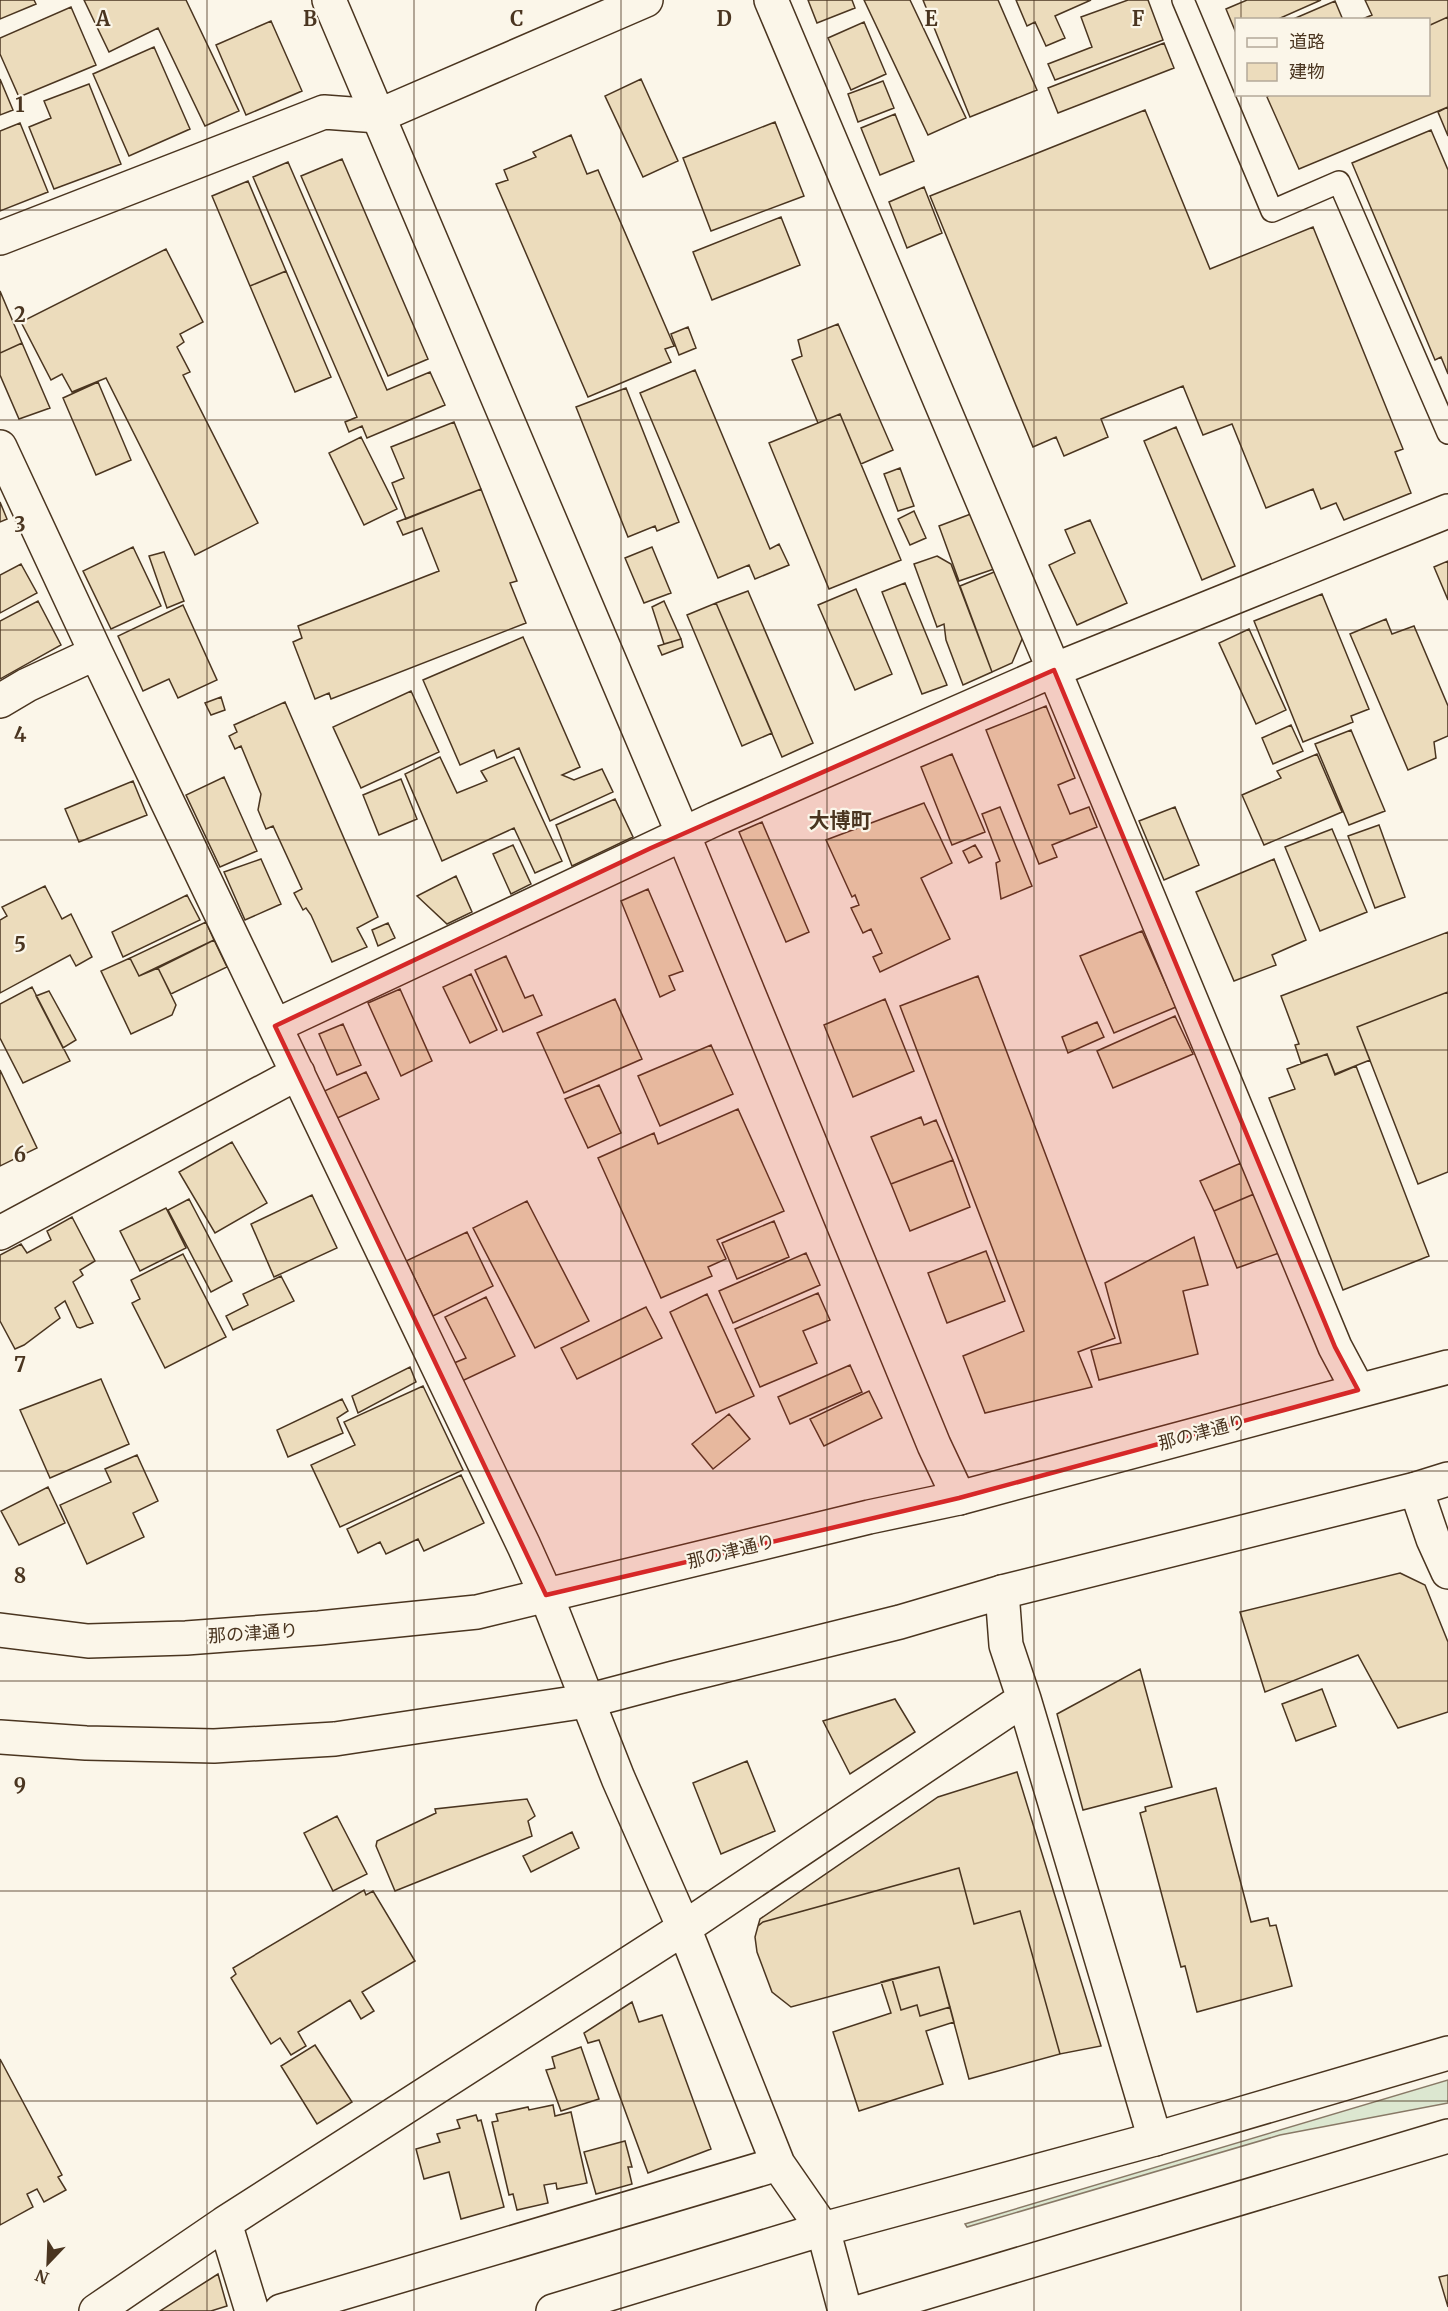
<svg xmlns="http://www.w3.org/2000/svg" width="1448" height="2311" viewBox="0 0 1448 2311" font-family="Merriweather,'Noto Sans JP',serif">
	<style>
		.green { fill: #dce7d0; stroke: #887966; stroke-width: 1.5 }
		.building { fill: #ecdcbc; stroke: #4a3520; stroke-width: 1.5 }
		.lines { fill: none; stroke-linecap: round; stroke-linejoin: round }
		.service-casing { stroke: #4a3520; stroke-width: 24 }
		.minor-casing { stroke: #4a3520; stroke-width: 36 }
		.tertiary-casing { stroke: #4a3520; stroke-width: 36 }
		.secondary-casing { stroke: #4a3520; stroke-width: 36 }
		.service { stroke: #fbf6e9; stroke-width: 21 }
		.minor { stroke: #fbf6e9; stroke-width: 33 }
		.tertiary { stroke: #fbf6e9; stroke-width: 33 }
		.secondary { stroke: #fbf6e9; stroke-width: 33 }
		.marked { fill: #d62828; fill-opacity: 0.2; stroke: #d62828; stroke-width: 4.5; stroke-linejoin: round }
		.grid { fill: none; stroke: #4a3520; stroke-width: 1.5; stroke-opacity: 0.55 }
		.labels { text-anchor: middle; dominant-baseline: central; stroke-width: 4.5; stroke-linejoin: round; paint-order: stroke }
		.street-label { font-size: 18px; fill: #4a3520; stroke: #fbf6e9 }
		.quarter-label { font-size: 21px; font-weight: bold; fill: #4a3520; stroke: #fbf6e9 }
		.grid-label { font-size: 20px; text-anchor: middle; font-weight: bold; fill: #4a3520; stroke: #fbf6e9; stroke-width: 4.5; stroke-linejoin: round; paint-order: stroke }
	</style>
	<rect width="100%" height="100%" fill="#fbf6e9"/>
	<path class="green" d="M 1448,2080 L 1448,2103 L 1280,2135 L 967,2227 L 965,2224 Z"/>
	<path class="building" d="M 0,0 L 34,0 L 36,4 L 0,19 Z
		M 84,0 L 186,0 L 239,111 L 205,126 L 158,28 L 109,52 Z
		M 808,0 L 852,0 L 855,8 L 817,23 Z
		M 864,0 L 910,0 L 966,118 L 928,135 Z
		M 923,0 L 998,0 L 1037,90 L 970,117 Z
		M 1016,0 L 1091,0 L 1055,16 L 1065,38 L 1046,46 L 1035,22 L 1027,26 Z
		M 1128,0 L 1148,0 L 1163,40 L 1055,80 L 1048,64 L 1092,47 L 1081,17 Z
		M 1247,0 L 1321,0 L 1276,20 L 1236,20 L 1236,33 L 1226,9 Z
		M 1365,0 L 1448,0 L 1448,17 L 1428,26 L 1428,20 L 1360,20 L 1372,15 Z
		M 1335,1 L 1343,20 L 1291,20 Z
		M 71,7 L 96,65 L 19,97 L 0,54 L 0,38 Z
		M 1448,17 L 1448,107 L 1299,169 L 1267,97 L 1271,94 L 1428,94 L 1428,26 Z
		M 271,21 L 302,91 L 246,115 L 216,45 Z
		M 864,22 L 886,74 L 851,90 L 828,38 Z
		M 1164,43 L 1174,68 L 1058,113 L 1048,88 Z
		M 154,47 L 190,129 L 129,156 L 93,74 Z
		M 0,79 L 13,110 L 0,115 Z
		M 641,79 L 678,161 L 643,177 L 605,96 Z
		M 883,81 L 894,108 L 858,122 L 848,94 Z
		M 89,84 L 121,164 L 54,189 L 29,127 L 51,118 L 44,101 Z
		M 1448,107 L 1448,136 L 1438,112 Z
		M 1145,110 L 1210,269 L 1313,227 L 1403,449 L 1395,452 L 1411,493 L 1344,520 L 1336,503 L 1321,509 L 1313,489 L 1266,508 L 1232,424 L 1203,435 L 1183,386 L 1101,419 L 1108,437 L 1064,456 L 1056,437 L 1033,447 L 930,196 Z
		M 895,114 L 914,161 L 880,175 L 861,128 Z
		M 775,122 L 804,196 L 711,231 L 683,158 Z
		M 20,123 L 48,192 L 0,211 L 0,131 Z
		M 1431,130 L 1448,170 L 1448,374 L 1441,357 L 1435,360 L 1352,163 Z
		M 571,135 L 587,174 L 598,170 L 674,346 L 665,349 L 671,362 L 588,397 L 496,184 L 508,180 L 504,170 L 536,157 L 533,152 Z
		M 342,159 L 428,359 L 388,376 L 301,176 Z
		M 288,162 L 387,390 L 430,372 L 445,405 L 367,438 L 362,426 L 349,432 L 345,422 L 357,417 L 253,177 Z
		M 248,181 L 286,271 L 250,286 L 212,196 Z
		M 924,187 L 942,233 L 907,248 L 889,202 Z
		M 781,217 L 800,265 L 712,300 L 693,252 Z
		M 166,249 L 203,322 L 180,334 L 184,342 L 177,347 L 190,372 L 183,375 L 258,523 L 195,555 L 106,378 L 72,392 L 62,374 L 51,380 L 21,322 Z
		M 286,271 L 331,377 L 295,392 L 250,286 Z
		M 0,291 L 22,343 L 0,353 Z
		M 838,324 L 893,450 L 861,464 L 840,414 L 818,423 L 792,360 L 802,356 L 798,340 Z
		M 688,327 L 696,348 L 679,355 L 671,334 Z
		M 22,343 L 50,408 L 19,419 L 0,375 L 0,353 Z
		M 695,370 L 770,549 L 779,544 L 789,565 L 755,579 L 749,565 L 718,578 L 640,393 Z
		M 98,382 L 131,460 L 96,475 L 63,398 Z
		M 626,388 L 679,522 L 657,531 L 655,526 L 628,537 L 576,407 Z
		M 840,414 L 901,560 L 829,589 L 769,443 Z
		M 454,422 L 481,489 L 406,519 L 392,483 L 404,478 L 391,447 Z
		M 1176,427 L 1235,566 L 1202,580 L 1144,441 Z
		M 361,437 L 397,509 L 364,525 L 329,453 Z
		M 900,468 L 914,506 L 898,511 L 884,474 Z
		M 481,489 L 517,581 L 510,583 L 526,623 L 331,699 L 329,693 L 315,699 L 293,642 L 302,638 L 298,626 L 439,571 L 422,528 L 403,535 L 397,522 Z
		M 0,502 L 7,519 L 0,522 Z
		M 914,511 L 926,538 L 910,545 L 898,519 Z
		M 976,512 L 997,568 L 959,581 L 939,526 Z
		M 1090,520 L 1127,603 L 1077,625 L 1049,565 L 1075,553 L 1065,530 Z
		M 133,547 L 161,606 L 111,629 L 83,571 Z
		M 652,547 L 671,593 L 644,603 L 625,558 Z
		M 164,552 L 184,601 L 167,608 L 149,556 Z
		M 937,556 L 951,564 L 992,672 L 963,685 L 946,640 L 944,624 L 937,627 L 914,564 Z
		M 1448,561 L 1448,600 L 1434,567 Z
		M 21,564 L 37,593 L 0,613 L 0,575 Z
		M 999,570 L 1025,632 L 1012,663 L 992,672 L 960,586 Z
		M 905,583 L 947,685 L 922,694 L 882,592 Z
		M 856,589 L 892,674 L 855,690 L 818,605 Z
		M 748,591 L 813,743 L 782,757 L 716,603 Z
		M 1322,594 L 1369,709 L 1351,716 L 1353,722 L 1303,742 L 1254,621 Z
		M 38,601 L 61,645 L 0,679 L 0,621 Z
		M 664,601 L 681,639 L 664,644 L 652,607 Z
		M 716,603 L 772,733 L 742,746 L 687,615 Z
		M 183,605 L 217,680 L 178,698 L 169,679 L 143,691 L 118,636 Z
		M 1386,619 L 1392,634 L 1414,626 L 1448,706 L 1448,736 L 1434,742 L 1436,758 L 1408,770 L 1350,634 Z
		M 1249,629 L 1286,710 L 1256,724 L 1219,643 Z
		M 523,637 L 580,767 L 562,775 L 574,780 L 602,769 L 613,792 L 550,821 L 519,748 L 497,758 L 494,750 L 460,765 L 423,680 Z
		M 681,639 L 683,647 L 662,655 L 658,646 Z
		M 411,691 L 439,752 L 361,788 L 333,727 Z
		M 221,697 L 225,710 L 211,715 L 205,703 Z
		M 285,702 L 378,917 L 357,928 L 367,947 L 332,962 L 311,915 L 306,908 L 303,910 L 294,893 L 302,889 L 273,826 L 266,829 L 258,810 L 261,794 L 241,746 L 235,749 L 229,736 L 237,732 L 234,725 Z
		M 1046,706 L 1075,778 L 1058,785 L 1070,814 L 1089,807 L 1097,827 L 1052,845 L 1057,857 L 1039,864 L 986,730 Z
		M 1291,725 L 1303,751 L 1273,764 L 1262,738 Z
		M 1351,730 L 1385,811 L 1349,825 L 1315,744 Z
		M 952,754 L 985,832 L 952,845 L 921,767 Z
		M 1317,754 L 1342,812 L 1264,845 L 1242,795 L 1281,778 L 1277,771 Z
		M 440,757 L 457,793 L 487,781 L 481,771 L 514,757 L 562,861 L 535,873 L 514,828 L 442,861 L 405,774 Z
		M 224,777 L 257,851 L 220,867 L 186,795 Z
		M 401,779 L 417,819 L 379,835 L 363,795 Z
		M 133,781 L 147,815 L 79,842 L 65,809 Z
		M 615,799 L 633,837 L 572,866 L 556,825 Z
		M 924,803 L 952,863 L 921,878 L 950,939 L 880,972 L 873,957 L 882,953 L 871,929 L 863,933 L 851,908 L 859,905 L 855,895 L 852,897 L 826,840 Z
		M 1000,807 L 1032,886 L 1001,899 L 996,863 L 1000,861 L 982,814 Z
		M 1175,807 L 1199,865 L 1164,880 L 1139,821 Z
		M 762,822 L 809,932 L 786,942 L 739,832 Z
		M 1379,825 L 1405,897 L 1375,908 L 1348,836 Z
		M 1332,829 L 1367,912 L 1320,931 L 1285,847 Z
		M 513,845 L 531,884 L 511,894 L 493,854 Z
		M 975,845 L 982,857 L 969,863 L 963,851 Z
		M 261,859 L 281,904 L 245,920 L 224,872 Z
		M 1274,859 L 1306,940 L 1272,955 L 1276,965 L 1234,981 L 1196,892 Z
		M 456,876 L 472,912 L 447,924 L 417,896 Z
		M 45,886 L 62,919 L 71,914 L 92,957 L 76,966 L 70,955 L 0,993 L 0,920 L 7,916 L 2,907 Z
		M 648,889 L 683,971 L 669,976 L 675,990 L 660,997 L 621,901 Z
		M 187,895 L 200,920 L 123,957 L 112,932 Z
		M 206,922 L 214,940 L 139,976 L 130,958 Z
		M 388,923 L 395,938 L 378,946 L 372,930 Z
		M 1142,931 L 1176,1007 L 1114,1033 L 1080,956 Z
		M 1448,932 L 1448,992 L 1357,1027 L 1370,1060 L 1335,1074 L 1327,1054 L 1301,1063 L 1295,1045 L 1299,1044 L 1281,996 Z
		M 214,940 L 227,967 L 171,994 L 158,968 Z
		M 506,956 L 525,998 L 533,995 L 542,1015 L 503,1032 L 475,970 Z
		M 130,958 L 139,976 L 158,968 L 176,1005 L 172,1015 L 131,1034 L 101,971 Z
		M 471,974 L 497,1030 L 470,1043 L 443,987 Z
		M 978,976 L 1115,1338 L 1078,1352 L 1092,1387 L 985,1413 L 963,1356 L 1024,1331 L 900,1006 Z
		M 32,987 L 70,1061 L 23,1083 L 0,1038 L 0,1004 Z
		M 400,989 L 432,1061 L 401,1076 L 368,1003 Z
		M 49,991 L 76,1040 L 63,1048 L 36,996 Z
		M 1448,992 L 1448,1172 L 1418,1184 L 1357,1027 Z
		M 615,999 L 642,1059 L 564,1093 L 537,1033 Z
		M 885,999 L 914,1071 L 853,1097 L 824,1025 Z
		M 1175,1016 L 1193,1054 L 1113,1088 L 1097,1051 Z
		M 1097,1022 L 1104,1037 L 1068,1053 L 1062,1037 Z
		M 343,1024 L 361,1065 L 337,1075 L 319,1034 Z
		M 711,1045 L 733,1094 L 660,1126 L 638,1076 Z
		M 1327,1054 L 1335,1075 L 1356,1066 L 1429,1256 L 1343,1290 L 1269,1098 L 1295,1089 L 1287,1069 Z
		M 0,1070 L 37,1148 L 0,1166 Z
		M 366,1072 L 379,1099 L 333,1120 L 320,1093 Z
		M 599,1085 L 621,1133 L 588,1148 L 565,1099 Z
		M 738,1109 L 784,1211 L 717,1240 L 726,1259 L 708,1267 L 712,1276 L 661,1298 L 598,1158 L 654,1133 L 658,1144 Z
		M 921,1117 L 924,1125 L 936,1120 L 953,1160 L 891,1184 L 871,1137 Z
		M 232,1142 L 267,1203 L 215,1233 L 179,1172 Z
		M 953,1160 L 970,1207 L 910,1231 L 891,1184 Z
		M 1241,1163 L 1254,1194 L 1214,1211 L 1200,1181 Z
		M 1254,1194 L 1279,1253 L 1237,1268 L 1214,1211 Z
		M 312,1195 L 337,1248 L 274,1277 L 251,1224 Z
		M 189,1199 L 232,1281 L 211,1292 L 168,1210 Z
		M 527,1201 L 589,1321 L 535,1348 L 473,1228 Z
		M 166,1208 L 186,1248 L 140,1271 L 120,1231 Z
		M 72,1217 L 95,1261 L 80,1270 L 83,1275 L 73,1282 L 93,1323 L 80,1328 L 77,1327 L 65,1301 L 55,1308 L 60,1318 L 24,1345 L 15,1349 L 0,1321 L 0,1255 L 21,1244 L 27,1253 L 51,1240 L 47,1231 Z
		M 774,1221 L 789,1257 L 737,1279 L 722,1243 Z
		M 467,1232 L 493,1286 L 433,1316 L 406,1261 Z
		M 1194,1237 L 1208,1285 L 1183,1291 L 1198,1354 L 1099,1380 L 1091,1350 L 1121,1343 L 1105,1283 Z
		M 986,1251 L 1005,1301 L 947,1323 L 928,1273 Z
		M 806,1253 L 820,1285 L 733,1323 L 719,1291 Z
		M 183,1254 L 226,1337 L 165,1368 L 132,1303 L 140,1299 L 131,1280 Z
		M 281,1276 L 294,1301 L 233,1330 L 226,1316 L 248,1305 L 243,1294 Z
		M 818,1293 L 830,1320 L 803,1331 L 817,1363 L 760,1387 L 735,1329 Z
		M 707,1294 L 754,1396 L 716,1413 L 670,1312 Z
		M 486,1297 L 515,1356 L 462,1381 L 454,1363 L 466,1358 L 445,1317 Z
		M 646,1307 L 662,1338 L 577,1379 L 561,1348 Z
		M 850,1365 L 862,1392 L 790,1424 L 778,1397 Z
		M 410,1367 L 416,1382 L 358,1413 L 352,1396 Z
		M 101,1379 L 129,1444 L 50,1478 L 20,1410 Z
		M 423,1386 L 463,1470 L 340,1527 L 311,1465 L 355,1445 L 344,1422 Z
		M 869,1391 L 882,1418 L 824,1446 L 810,1419 Z
		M 342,1399 L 348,1411 L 337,1418 L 343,1433 L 288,1457 L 277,1430 Z
		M 729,1414 L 750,1439 L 713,1469 L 692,1444 Z
		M 137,1455 L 158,1501 L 133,1513 L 144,1537 L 87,1564 L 60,1505 L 111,1482 L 105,1469 Z
		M 461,1475 L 484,1523 L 424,1551 L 418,1539 L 386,1554 L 380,1542 L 358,1553 L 347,1529 Z
		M 48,1487 L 65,1523 L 19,1545 L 1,1511 Z
		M 1400,1573 L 1425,1585 L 1448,1642 L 1448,1712 L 1398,1728 L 1358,1655 L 1265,1692 L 1240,1612 Z
		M 1140,1669 L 1172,1787 L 1083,1810 L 1057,1714 Z
		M 1322,1689 L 1336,1726 L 1296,1741 L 1282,1704 Z
		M 895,1699 L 915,1732 L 850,1774 L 823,1721 Z
		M 747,1761 L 775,1831 L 721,1854 L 693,1783 Z
		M 1017,1772 L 1101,2046 L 1060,2054 L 1020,1911 L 974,1924 L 959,1868 L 763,1922 L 758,1926 L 760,1919 L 938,1797 Z
		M 1216,1788 L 1251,1922 L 1268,1918 L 1270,1926 L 1276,1925 L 1292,1986 L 1197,2012 L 1185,1966 L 1181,1967 L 1140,1813 L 1146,1811 L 1145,1807 Z
		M 527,1799 L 535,1816 L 528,1821 L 532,1836 L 395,1891 L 376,1846 L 377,1841 L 436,1813 L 435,1809 Z
		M 337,1816 L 367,1874 L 333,1891 L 304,1833 Z
		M 572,1832 L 579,1848 L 531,1872 L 523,1856 Z
		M 959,1868 L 974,1924 L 1020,1911 L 1060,2054 L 969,2079 L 939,1967 L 791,2007 L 772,1992 L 757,1952 L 755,1937 L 758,1926 L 763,1922 Z
		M 364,1890 L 366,1895 L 373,1891 L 415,1961 L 362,1992 L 374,2011 L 361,2019 L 350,2000 L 298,2032 L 306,2046 L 291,2055 L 280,2038 L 271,2044 L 231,1978 L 236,1974 L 233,1968 Z
		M 939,1967 L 950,2007 L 920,2016 L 917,2005 L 901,2010 L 892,1979 Z
		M 892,1979 L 901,2010 L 917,2005 L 920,2016 L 950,2007 L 954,2022 L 926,2031 L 943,2084 L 859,2111 L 833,2032 L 891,2013 L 881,1982 Z
		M 632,2002 L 639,2022 L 662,2015 L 711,2149 L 648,2173 L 599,2040 L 588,2043 L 584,2033 Z
		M 315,2045 L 352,2102 L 317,2124 L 281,2066 Z
		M 581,2047 L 599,2099 L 561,2111 L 546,2070 L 555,2068 L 552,2057 Z
		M 0,2059 L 62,2175 L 58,2177 L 66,2190 L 44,2202 L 37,2189 L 27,2194 L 33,2207 L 0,2225 Z
		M 553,2105 L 555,2116 L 571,2112 L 587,2183 L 557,2189 L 556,2183 L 544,2185 L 548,2203 L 517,2210 L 513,2194 L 509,2195 L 492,2122 L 498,2121 L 496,2114 L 528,2107 L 529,2110 Z
		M 476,2115 L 478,2121 L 481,2120 L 504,2207 L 461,2219 L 449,2172 L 424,2179 L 416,2149 L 440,2142 L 437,2134 L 460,2128 L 457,2120 Z
		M 625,2141 L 632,2167 L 628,2167 L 632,2184 L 596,2194 L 584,2152 Z
		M 218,2274 L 227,2306 L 211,2311 L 160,2311 Z
		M 1448,2275 L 1448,2307 L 1439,2277 Z"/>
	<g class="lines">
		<g class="service-casing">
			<path id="service" d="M 1183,0 L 1272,211 L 1339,182 L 1448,433"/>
		</g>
		<g class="minor-casing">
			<path id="minor" d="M 771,0 L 1054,670 L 1335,1347 L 1358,1390
				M 0,238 L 324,112 L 378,116 L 646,0
				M 0,447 L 96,653 L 524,1546 L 546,1595 L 618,1778 L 684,1928 L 778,2164 L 823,2229
				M 0,701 L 27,685 L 96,653
				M 275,1026 L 715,819 L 1054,670 L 1448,511
				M 0,1233 L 298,1073
				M 1416,1489 L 1433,1539 L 1448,1572
				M 1024,1699 L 1155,2139
				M 225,2223 L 252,2311
				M 96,2311 L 225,2223 L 684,1928 L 1024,1699 L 1006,1645 L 1002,1592
				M 281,2311 L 778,2164"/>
		</g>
		<g class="tertiary-casing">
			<path id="tertiary" d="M 329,0 L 683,834 L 934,1445 L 959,1498
				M 823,2229 L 845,2311
				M 553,2311 L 823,2229 L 1155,2139 L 1448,2053
				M 863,2311 L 1448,2136"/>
		</g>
		<g class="secondary-casing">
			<path id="secondary" d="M 0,1630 L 88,1641 L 186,1638 L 319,1628 L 477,1612 L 869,1517 L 959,1498 L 1448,1367
				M 0,1737 L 86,1743 L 214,1746 L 335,1739 L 587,1701 L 674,1678 L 900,1622 L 1002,1592 L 1416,1489 L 1448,1479"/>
		</g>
		<use href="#service" class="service"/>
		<use href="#minor" class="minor"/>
		<use href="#tertiary" class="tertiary"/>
		<use href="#secondary" class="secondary"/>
	</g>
	<path class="marked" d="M 1054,670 L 1335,1347 L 1358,1390 L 959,1498 L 546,1595 L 275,1026 L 651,848 Z"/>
	<path class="grid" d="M 207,0 L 207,2311M 414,0 L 414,2311M 621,0 L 621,2311M 827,0 L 827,2311M 1034,0 L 1034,2311M 1241,0 L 1241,20M 1241,94 L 1241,2311M 0,210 L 1448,210M 0,420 L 1448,420M 0,630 L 1448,630M 0,840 L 1448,840M 0,1050 L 1448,1050M 0,1261 L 1448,1261M 0,1471 L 1448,1471M 0,1681 L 1448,1681M 0,1891 L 1448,1891M 0,2101 L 1448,2101"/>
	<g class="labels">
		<g class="street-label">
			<text transform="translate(1202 1432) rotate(-15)">那の津通り</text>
			<text transform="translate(731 1551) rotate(-14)">那の津通り</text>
			<text transform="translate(253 1633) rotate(-4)">那の津通り</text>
		</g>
		<g class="quarter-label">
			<text x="840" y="820">大博町</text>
		</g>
	</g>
	<g class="grid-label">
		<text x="103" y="26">A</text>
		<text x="310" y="26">B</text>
		<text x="517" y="26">C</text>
		<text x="724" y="26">D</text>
		<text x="931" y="26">E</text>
		<text x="1138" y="26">F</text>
		<text x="20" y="112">1</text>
		<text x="20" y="322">2</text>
		<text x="20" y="532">3</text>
		<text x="20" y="742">4</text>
		<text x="20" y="952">5</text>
		<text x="20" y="1162">6</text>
		<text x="20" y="1372">7</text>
		<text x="20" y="1583">8</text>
		<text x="20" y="1793">9</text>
	</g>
	<rect x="1235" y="18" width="195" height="78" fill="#fbf6e9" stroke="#b4a999" stroke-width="1.5"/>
	<rect x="1247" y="38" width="30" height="9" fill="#fbf6e9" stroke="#b4a999" stroke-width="1.5"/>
	<text x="1289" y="48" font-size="18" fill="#4a3520">道路</text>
	<rect x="1247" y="63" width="30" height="18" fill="#ecdcbc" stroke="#b4a999" stroke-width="1.5"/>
	<text x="1289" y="78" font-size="18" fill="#4a3520">建物</text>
	<g transform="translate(48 2263) rotate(203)" stroke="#fbf6e9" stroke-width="4.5" paint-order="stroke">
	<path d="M0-4.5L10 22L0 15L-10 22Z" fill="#4a3520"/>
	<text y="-9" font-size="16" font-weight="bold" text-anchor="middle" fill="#4a3520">N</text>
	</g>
</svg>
